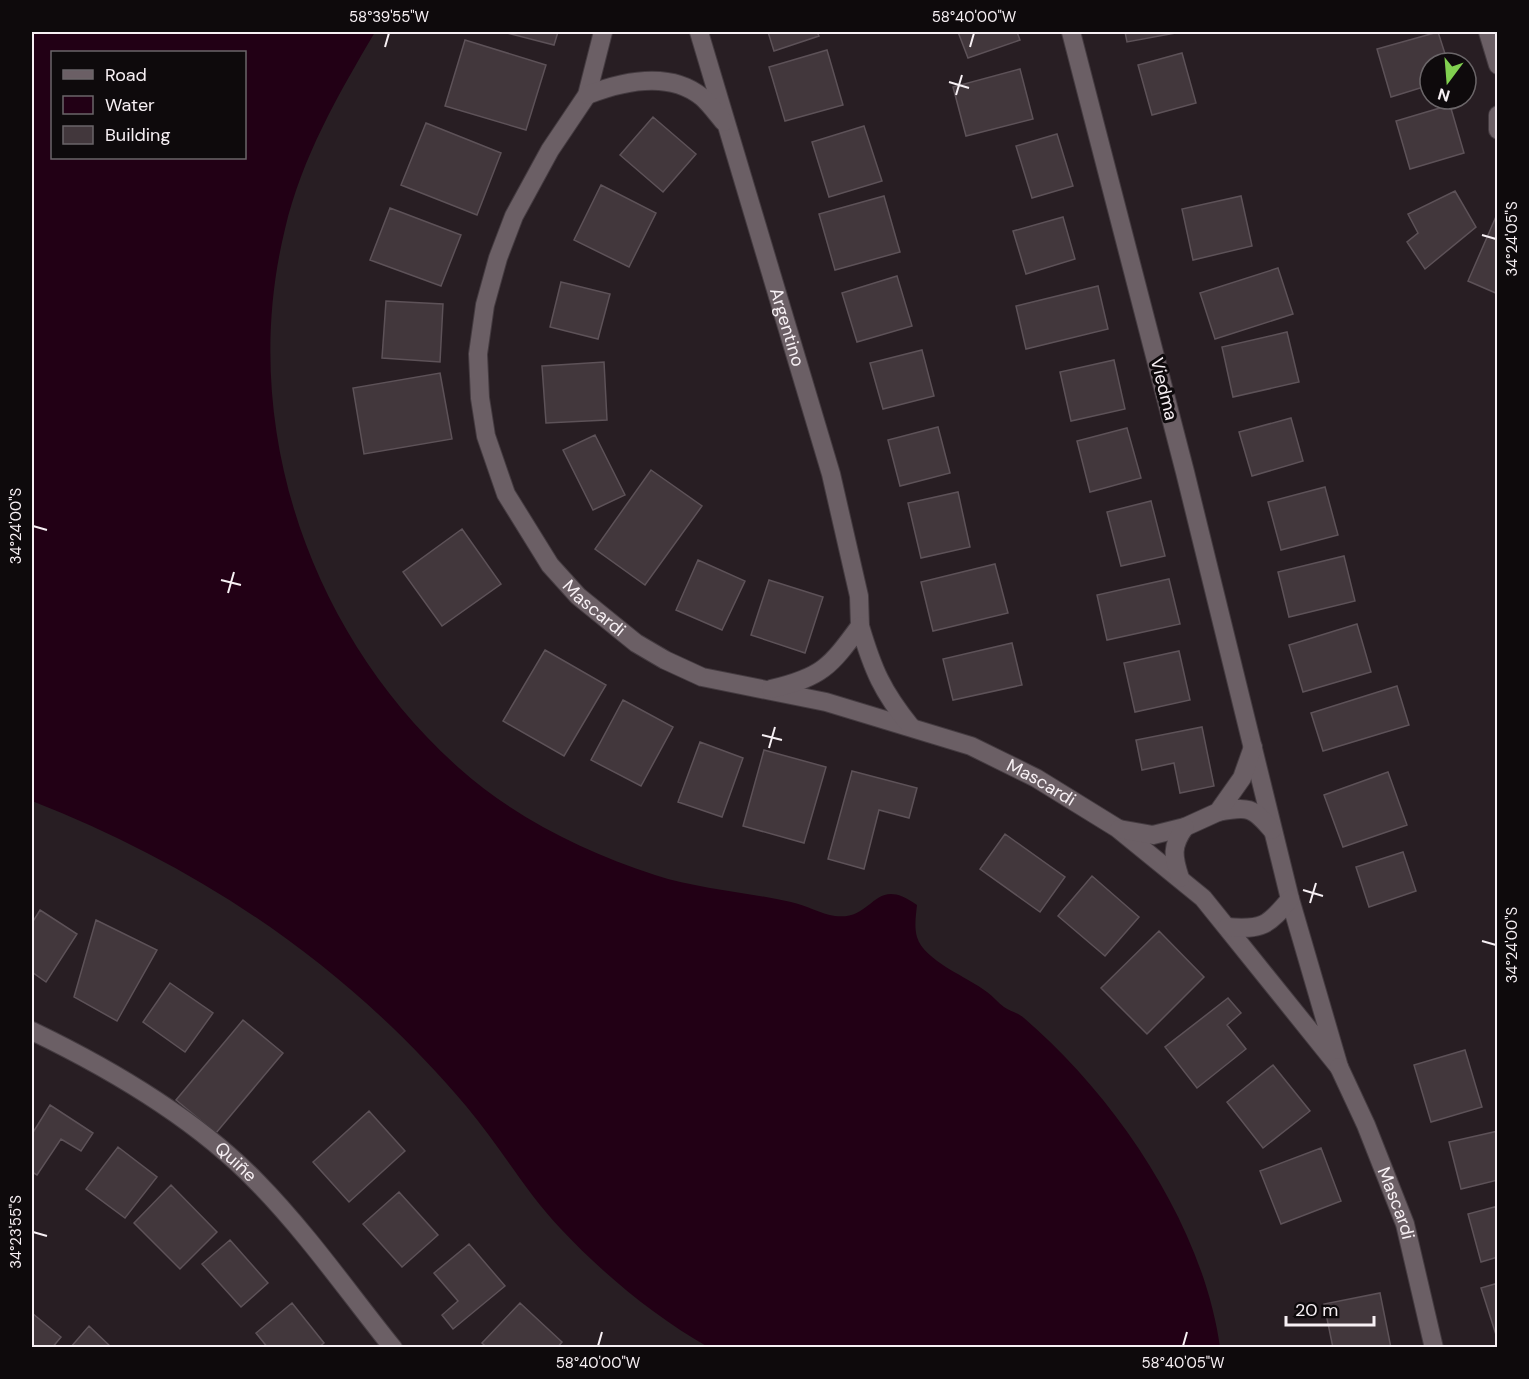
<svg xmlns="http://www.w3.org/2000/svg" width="1529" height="1379" viewBox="0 0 1529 1379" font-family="'DM Sans',sans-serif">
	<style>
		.water { fill: #220015; fill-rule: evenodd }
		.building { fill: #42373c; stroke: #5d5258; stroke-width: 1.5 }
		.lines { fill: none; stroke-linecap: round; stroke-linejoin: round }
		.minor-casing { stroke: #443b40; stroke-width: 20 }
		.minor { stroke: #6b5f65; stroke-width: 18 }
		.ticks { fill: none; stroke: #f7f0f4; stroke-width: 2 }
		.labels { text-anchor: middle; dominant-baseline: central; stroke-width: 6; stroke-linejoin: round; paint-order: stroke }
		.street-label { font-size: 18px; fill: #f7f0f4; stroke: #0e0a0c }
		.neatline { fill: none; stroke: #f7f0f4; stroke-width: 2 }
		.ticks-label { font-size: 15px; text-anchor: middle; fill: #f7f0f4 }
	</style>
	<rect width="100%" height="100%" fill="#281e23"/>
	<path class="water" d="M 32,32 L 375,32 C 338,95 302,157 285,229 C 237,425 310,635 459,768 C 515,818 585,852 655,875 C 698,889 747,892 791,902 C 806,905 821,914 835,916 C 875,921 873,873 917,905 C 916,915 914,927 917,937 C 924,961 968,977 987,992 C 993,996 998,1003 1004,1007 C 1010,1011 1018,1013 1024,1018 C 1116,1097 1203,1225 1220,1347 L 708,1347 C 654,1316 603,1274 560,1228 C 525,1191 499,1145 466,1106 C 348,966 201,867 32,801 ZM 52,52 L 244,52 L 244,158 L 52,158 Z"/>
	<path class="building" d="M 503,32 L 558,32 L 554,45 Z
		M 768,32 L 817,32 L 819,36 L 774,51 Z
		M 958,32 L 1017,32 L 1020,40 L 968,58 Z
		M 1125,32 L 1181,32 L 1127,42 Z
		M 1438,32 L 1448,63 L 1430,63 L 1430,85 L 1391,97 L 1377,49 Z
		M 465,40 L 546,65 L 526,130 L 445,106 Z
		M 827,50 L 843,105 L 785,121 L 769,67 Z
		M 1182,53 L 1196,103 L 1152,115 L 1138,65 Z
		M 1020,69 L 1033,119 L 966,136 L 953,87 Z
		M 1450,105 L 1464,153 L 1410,169 L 1396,121 Z
		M 653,117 L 696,154 L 663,192 L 620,155 Z
		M 426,123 L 501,153 L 477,215 L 401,185 Z
		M 864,126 L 882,181 L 829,197 L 812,142 Z
		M 1057,134 L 1073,186 L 1032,198 L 1016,146 Z
		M 601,185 L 656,213 L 629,267 L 574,240 Z
		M 1455,191 L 1476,227 L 1425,269 L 1407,242 L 1418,233 L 1408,214 Z
		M 884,196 L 900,252 L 835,270 L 819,214 Z
		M 1241,196 L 1252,246 L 1193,260 L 1182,209 Z
		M 390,208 L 461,235 L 441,286 L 370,260 Z
		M 1498,212 L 1498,294 L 1468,281 Z
		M 1063,217 L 1075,259 L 1026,274 L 1013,231 Z
		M 1278,268 L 1293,314 L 1215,339 L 1200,293 Z
		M 897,276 L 912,326 L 857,342 L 842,293 Z
		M 561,282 L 610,294 L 598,339 L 550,327 Z
		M 1098,286 L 1108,329 L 1026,349 L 1016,306 Z
		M 386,301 L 443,304 L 440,362 L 382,358 Z
		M 1287,332 L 1299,382 L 1233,397 L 1222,347 Z
		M 922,350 L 934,396 L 883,409 L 870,363 Z
		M 1114,360 L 1125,409 L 1071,421 L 1060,372 Z
		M 604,362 L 607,420 L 546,423 L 542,366 Z
		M 440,373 L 452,439 L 364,454 L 353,388 Z
		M 1291,418 L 1303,461 L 1252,476 L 1239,432 Z
		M 938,427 L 950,473 L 900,486 L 888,440 Z
		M 1127,428 L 1141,478 L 1090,492 L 1077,441 Z
		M 595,435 L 625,495 L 593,510 L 563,450 Z
		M 651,470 L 702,506 L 645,585 L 595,549 Z
		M 1325,487 L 1338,535 L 1281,550 L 1268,502 Z
		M 958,492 L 970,547 L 921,558 L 908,503 Z
		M 1151,501 L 1165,556 L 1121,566 L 1107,512 Z
		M 462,529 L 501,584 L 442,626 L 403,572 Z
		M 1344,556 L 1355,601 L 1289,617 L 1278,572 Z
		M 698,560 L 745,581 L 722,630 L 676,610 Z
		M 995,564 L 1008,613 L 933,631 L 921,582 Z
		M 1169,579 L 1180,624 L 1107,640 L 1097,595 Z
		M 769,580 L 823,597 L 805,653 L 751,635 Z
		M 1357,624 L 1371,672 L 1303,692 L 1289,645 Z
		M 1012,643 L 1022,685 L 953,700 L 943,659 Z
		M 545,650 L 606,685 L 564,756 L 503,721 Z
		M 1179,651 L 1190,700 L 1135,712 L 1124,663 Z
		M 1397,686 L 1409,725 L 1323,751 L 1311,713 Z
		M 623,700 L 673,727 L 641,786 L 591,760 Z
		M 1202,727 L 1214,786 L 1180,793 L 1174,763 L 1142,770 L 1136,740 Z
		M 700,742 L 743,758 L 722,817 L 678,802 Z
		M 764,750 L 826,767 L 804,843 L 743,826 Z
		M 852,771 L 917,788 L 909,818 L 879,810 L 864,869 L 828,859 Z
		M 1388,772 L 1407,825 L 1343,847 L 1324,795 Z
		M 1005,834 L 1065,877 L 1040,912 L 980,869 Z
		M 1403,852 L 1416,891 L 1369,907 L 1356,867 Z
		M 1092,876 L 1139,917 L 1105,956 L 1058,916 Z
		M 40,910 L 77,934 L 46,982 L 32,972 L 32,923 Z
		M 96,920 L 157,950 L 117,1021 L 74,997 Z
		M 1159,931 L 1204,977 L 1147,1034 L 1101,988 Z
		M 170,983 L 213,1013 L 185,1052 L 143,1022 Z
		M 1228,998 L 1241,1013 L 1227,1025 L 1246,1049 L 1197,1088 L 1165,1047 Z
		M 243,1020 L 283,1053 L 216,1133 L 176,1100 Z
		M 1465,1050 L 1482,1107 L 1431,1122 L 1414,1065 Z
		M 1273,1065 L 1310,1111 L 1263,1148 L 1227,1102 Z
		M 50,1105 L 93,1133 L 81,1151 L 61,1139 L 37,1175 L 32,1172 L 32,1134 Z
		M 369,1111 L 405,1151 L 349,1202 L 313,1162 Z
		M 1498,1131 L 1498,1180 L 1461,1189 L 1449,1142 Z
		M 118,1147 L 157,1177 L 125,1218 L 86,1189 Z
		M 1321,1148 L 1341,1201 L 1281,1224 L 1260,1171 Z
		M 171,1185 L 217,1232 L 180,1269 L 134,1223 Z
		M 399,1192 L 438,1235 L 402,1267 L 363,1224 Z
		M 1498,1206 L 1498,1257 L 1481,1262 L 1468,1214 Z
		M 230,1240 L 268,1283 L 241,1307 L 202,1264 Z
		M 469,1244 L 505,1286 L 453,1329 L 442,1315 L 458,1301 L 434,1273 Z
		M 1498,1283 L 1498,1341 L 1481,1288 Z
		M 1380,1293 L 1391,1348 L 1333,1348 L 1324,1304 Z
		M 292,1303 L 324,1343 L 318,1348 L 268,1348 L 256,1333 Z
		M 520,1303 L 562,1342 L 557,1348 L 487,1348 L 482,1343 Z
		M 32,1313 L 61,1337 L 52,1348 L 32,1348 Z
		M 89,1326 L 112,1348 L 70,1348 Z"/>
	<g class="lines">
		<g class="minor-casing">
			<g id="minor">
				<path id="s1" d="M 603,32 L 587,95 L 550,150 L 514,216 L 498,258 L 485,305 L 478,354 L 480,398 L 486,436 L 506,494 L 550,565 L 578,596 L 636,643 L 665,660 L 702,677 L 826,702 L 971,746 L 1036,778 L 1117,828 L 1203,898 L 1339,1067 L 1290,899 L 1185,472 L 1071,32"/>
				<path id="s2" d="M 699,32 L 831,474 L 859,596 L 860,626"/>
				<path d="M 1488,32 L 1498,65"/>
				<path d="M 587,95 C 623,81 669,70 702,97 C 710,104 717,114 724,122"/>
				<path d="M 1498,115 L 1498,130"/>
				<path d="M 771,689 C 822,677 830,667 860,626 C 873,670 882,691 911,727"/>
				<path d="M 1218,812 C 1248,806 1253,807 1272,830"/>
				<path d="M 1119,829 L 1153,835 L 1185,827 L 1218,812 L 1242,778 L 1253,747"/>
				<path d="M 1180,878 C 1173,857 1171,846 1185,827"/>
				<path d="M 1227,927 C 1262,930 1268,926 1290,899"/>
				<path id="s3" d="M 32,1031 C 111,1069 195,1118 257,1182 C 307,1233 348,1292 393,1348"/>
				<path id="s4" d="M 1339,1067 L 1366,1125 L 1405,1224 L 1434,1348"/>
			</g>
		</g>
		<use href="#minor" class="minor"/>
	</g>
	<path class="ticks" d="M 385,47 L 389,33M 970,47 L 974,33M 949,82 L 969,88M 956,95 L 962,75M 1482,235 L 1496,239M 33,526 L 47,530M 221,580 L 241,585M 228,593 L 234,572M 762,735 L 782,740M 769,748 L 775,727M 1303,890 L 1323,896M 1310,903 L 1316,883M 1482,941 L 1496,945M 33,1232 L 47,1236M 598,1346 L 602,1332M 1183,1346 L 1187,1332"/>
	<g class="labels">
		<g class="street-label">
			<text stroke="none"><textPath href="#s2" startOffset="308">Argentino</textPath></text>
			<text transform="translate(1164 389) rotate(76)">Viedma</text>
			<text stroke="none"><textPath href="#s1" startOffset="639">Mascardi</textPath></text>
			<text stroke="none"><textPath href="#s1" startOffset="1125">Mascardi</textPath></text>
			<text stroke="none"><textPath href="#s3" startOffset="243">Quiñe</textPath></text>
			<text stroke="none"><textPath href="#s4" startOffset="148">Mascardi</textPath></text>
		</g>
	</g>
	<rect width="1529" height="1379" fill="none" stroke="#0e0a0c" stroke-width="66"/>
	<rect x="51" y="51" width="195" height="108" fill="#0e0a0c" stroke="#6b6669" stroke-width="1.5"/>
	<rect x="63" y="70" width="30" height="9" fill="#6b5f65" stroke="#6b6669" stroke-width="1.5"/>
	<text x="105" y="81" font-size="18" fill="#f7f0f4">Road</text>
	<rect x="63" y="96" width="30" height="18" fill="#220015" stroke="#6b6669" stroke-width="1.5"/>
	<text x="105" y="111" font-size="18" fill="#f7f0f4">Water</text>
	<rect x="63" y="126" width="30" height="18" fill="#42373c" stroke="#6b6669" stroke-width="1.5"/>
	<text x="105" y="141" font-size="18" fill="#f7f0f4">Building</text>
	<g transform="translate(1448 81) rotate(196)"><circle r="28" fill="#0e0a0c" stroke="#6b6669" stroke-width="1.5"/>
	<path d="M0-4.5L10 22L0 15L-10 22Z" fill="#81d050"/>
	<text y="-9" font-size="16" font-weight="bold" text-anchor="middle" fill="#f7f0f4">N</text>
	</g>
	<path d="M1286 1316v9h88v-9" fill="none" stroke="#f7f0f4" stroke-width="3"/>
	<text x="1295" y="1316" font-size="18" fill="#f7f0f4" stroke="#0e0a0c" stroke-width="4.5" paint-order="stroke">20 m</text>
	<rect x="33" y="33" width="1463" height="1313" class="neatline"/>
	<g class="ticks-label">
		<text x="389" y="22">58°39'55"W</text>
		<text x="974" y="22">58°40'00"W</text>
		<text transform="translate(1512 239) rotate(-90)" y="5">34°24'05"S</text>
		<text transform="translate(16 526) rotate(-90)" y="5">34°24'00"S</text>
		<text transform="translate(1512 945) rotate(-90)" y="5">34°24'00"S</text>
		<text transform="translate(16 1232) rotate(-90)" y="5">34°23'55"S</text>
		<text x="598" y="1368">58°40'00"W</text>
		<text x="1183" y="1368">58°40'05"W</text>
	</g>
</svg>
